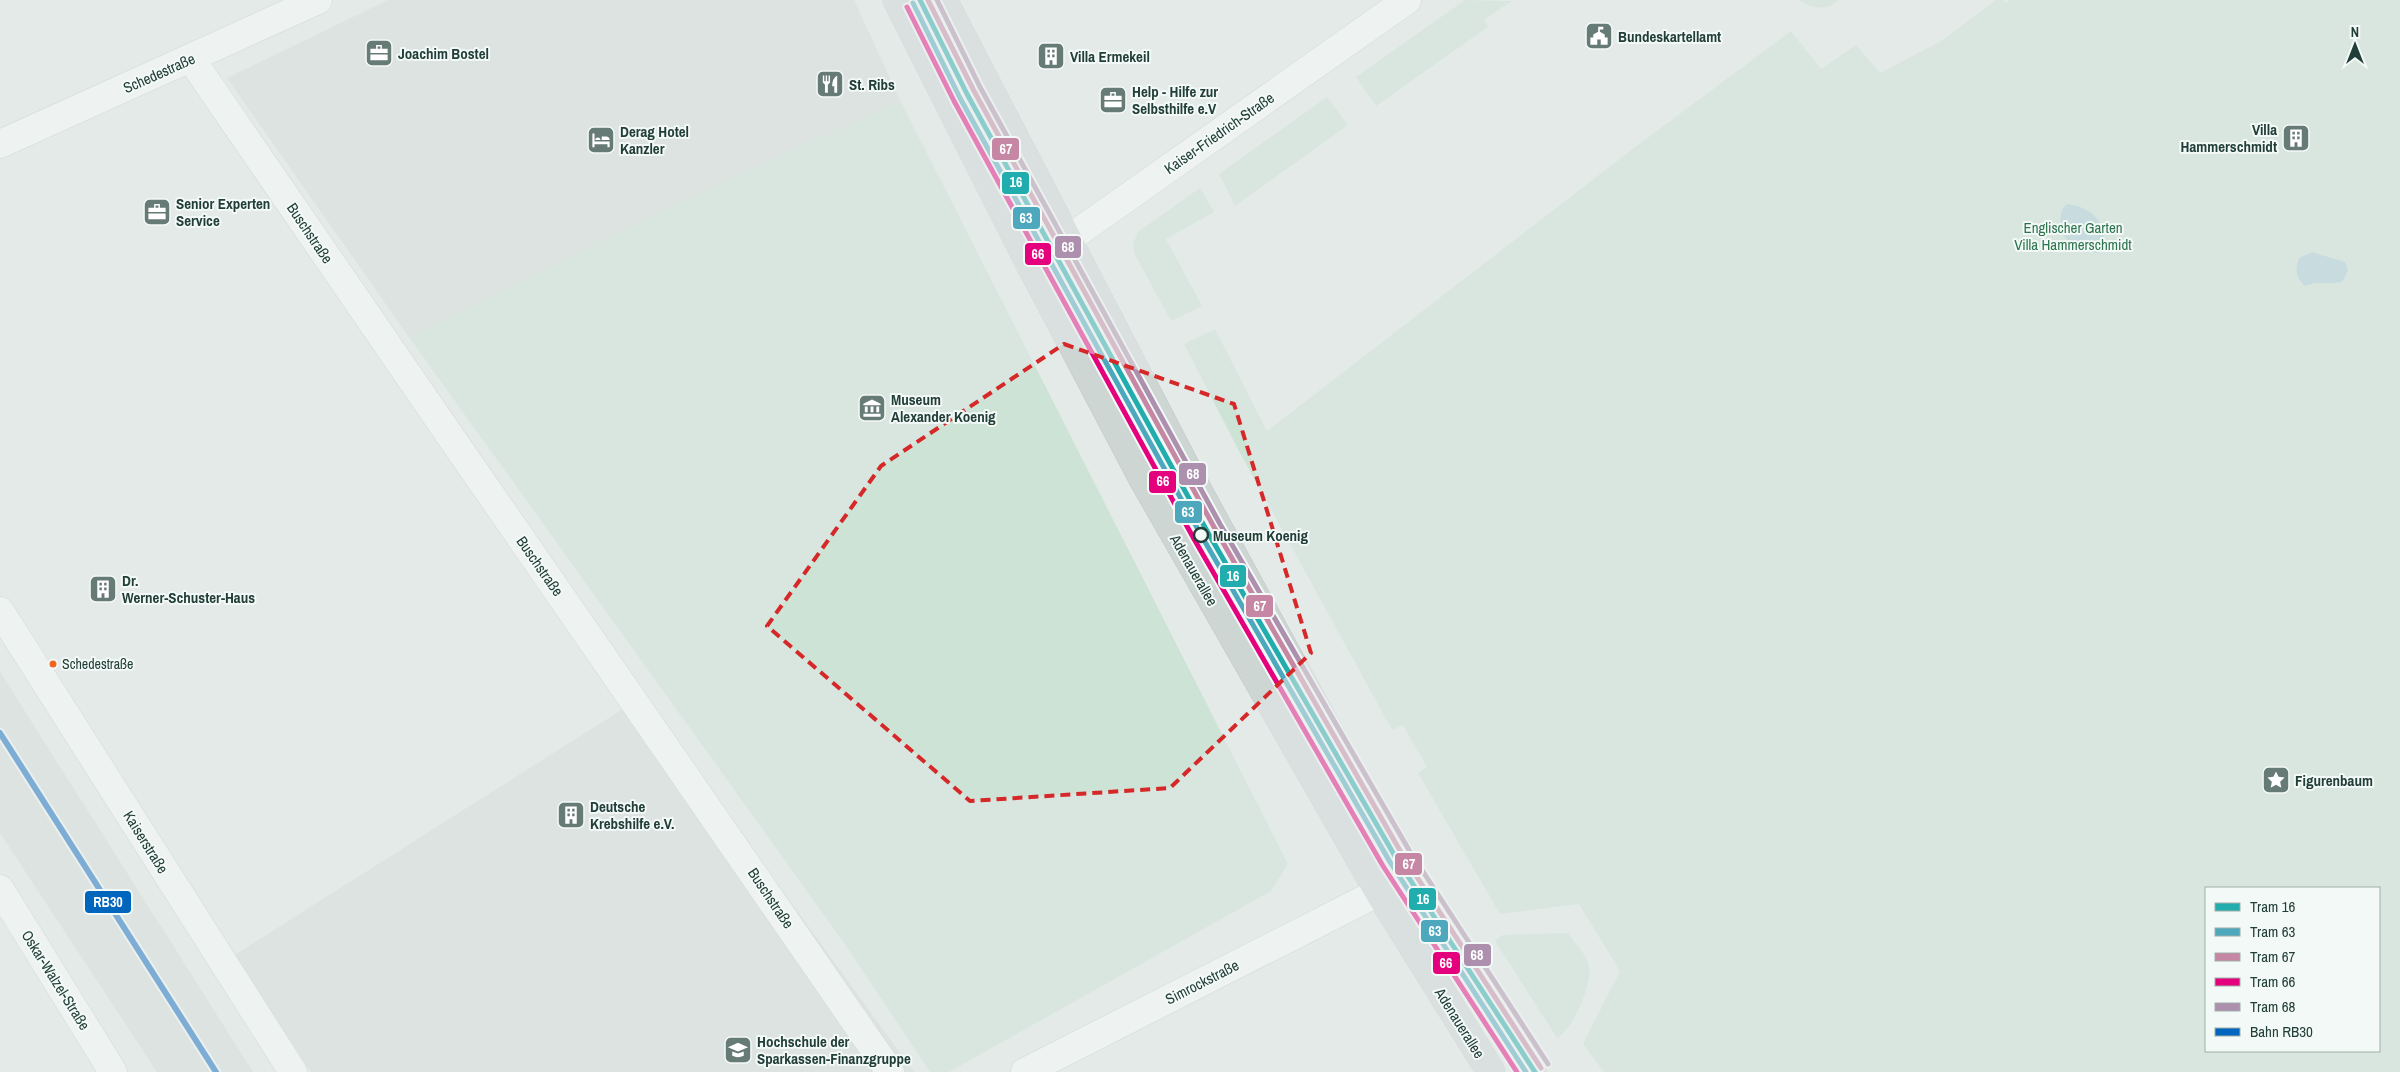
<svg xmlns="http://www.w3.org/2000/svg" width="2400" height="1072" viewBox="0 0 2400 1072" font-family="'Archivo Narrow',sans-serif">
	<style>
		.built { fill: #d3dbd8 }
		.green { fill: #cde3d6; fill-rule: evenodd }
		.water { fill: #a6cdd8 }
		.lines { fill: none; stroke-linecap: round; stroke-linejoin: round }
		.minor-casing { stroke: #c1c7c5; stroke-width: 29 }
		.major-casing { stroke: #bdc6c4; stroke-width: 29 }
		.minor { stroke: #fbfcfc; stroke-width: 28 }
		.major { stroke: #ced6d4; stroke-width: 28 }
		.rail-1-casing { stroke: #f3f9f6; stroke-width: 10 }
		.rail-1 { stroke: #0065bd; stroke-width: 6 }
		.tram-1-casing { stroke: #f3f9f6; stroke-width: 9 }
		.tram-2-casing { stroke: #f3f9f6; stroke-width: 9 }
		.tram-3-casing { stroke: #f3f9f6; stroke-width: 9 }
		.tram-4-casing { stroke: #f3f9f6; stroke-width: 9 }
		.tram-5-casing { stroke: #f3f9f6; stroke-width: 9 }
		.tram-1 { stroke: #21acad; stroke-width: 5 }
		.tram-2 { stroke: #4da8be; stroke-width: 5 }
		.tram-3 { stroke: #c587a4; stroke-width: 5 }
		.tram-4 { stroke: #e5007d; stroke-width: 5 }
		.tram-5 { stroke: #ac90ae; stroke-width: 5 }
		.marked { fill: none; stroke: #d62828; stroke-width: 4; stroke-dasharray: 10 6; stroke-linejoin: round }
		.stop-dot { fill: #f3f9f6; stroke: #223e39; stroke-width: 2.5 }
		.bus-dot { fill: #f26522; stroke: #f3f9f6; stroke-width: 2 }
		.labels { text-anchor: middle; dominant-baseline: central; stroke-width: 4; stroke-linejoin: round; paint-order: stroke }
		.bus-label { font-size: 14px; fill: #223e39; stroke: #f3f9f6; text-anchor: start }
		.poi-label { font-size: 15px; font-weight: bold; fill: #223e39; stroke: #f3f9f6; text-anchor: start }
		.street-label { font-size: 15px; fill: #223e39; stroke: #f3f9f6 }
		.park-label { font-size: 15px; fill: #2d744f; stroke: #f3f9f6 }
		.stop-label { font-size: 15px; font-weight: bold; fill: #223e39; stroke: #f3f9f6; text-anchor: start }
		.line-badge { stroke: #f3f9f6; stroke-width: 2 }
		.badge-label { font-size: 14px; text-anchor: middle; font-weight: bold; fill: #fff }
	</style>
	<rect width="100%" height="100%" fill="#e4eae8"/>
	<path class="built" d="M 388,0 L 854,0 L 900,100 L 409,337 L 227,78 Z
		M 0,672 L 253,1072 L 157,1072 L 0,833 Z
		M 642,697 L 914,1072 L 311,1072 L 233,956 Z"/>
	<path class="green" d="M 1465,0 L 1512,1 L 1484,20 L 1488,27 L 1376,106 L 1356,77 Z
		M 1799,0 L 1838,0 C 1828,12 1811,8 1799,0 Z
		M 1996,0 L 2004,0 L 2006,3 L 2010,0 L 2400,0 L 2400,1072 L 1604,1072 L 1583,1044 L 1620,971 L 1579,904 L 1500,914 L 1418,773 L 1427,767 L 1403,725 L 1392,730 L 1239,451 L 1184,344 L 1215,329 L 1267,431 L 1630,151 L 1791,31 L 1821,69 L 1856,45 L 1880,73 L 1941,41 ZM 2206,888 L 2379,888 L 2379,1051 L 2206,1051 Z
		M 1327,97 L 1348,125 L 1235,206 L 1219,174 Z
		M 900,100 L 1288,864 L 1271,891 L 949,1072 L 930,1072 L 842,940 L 409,337 L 604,238 Z
		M 1200,188 L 1214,212 L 1166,239 L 1202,306 L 1171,321 L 1135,255 L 1133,244 L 1138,232 Z
		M 1568,933 C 1574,942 1587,955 1589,966 C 1593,984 1573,1029 1557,1038 L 1495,941 L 1503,935 Z"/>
	<path class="water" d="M 2067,204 C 2091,206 2114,227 2100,252 L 2096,253 L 2088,251 L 2086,253 C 2081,248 2074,247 2069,242 C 2059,233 2057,210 2067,204 Z
		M 2312,252 L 2345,262 L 2348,270 L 2343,281 C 2330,286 2318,280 2305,286 C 2295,277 2295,271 2299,258 Z"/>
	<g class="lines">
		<g class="minor-casing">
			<path id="minor" d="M 191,59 C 422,398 658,734 890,1072
				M 0,144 L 318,0
				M 1029,262 L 1067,240 L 1407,0
				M 0,611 L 293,1072
				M 0,889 L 113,1072
				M 1025,1072 L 1379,892"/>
		</g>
		<g class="major-casing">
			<path id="major" d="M 897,0 L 1029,262 L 1143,479 L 1379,892 L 1491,1072
				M 943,0 L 1196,487 L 1357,783 L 1532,1072"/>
		</g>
		<use href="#minor" class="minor"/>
		<use href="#major" class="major"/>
		<g class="rail-1-casing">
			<path id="rail-1" d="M 0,733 L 216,1072"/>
		</g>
		<use href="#rail-1" class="rail-1"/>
		<g class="tram-1-casing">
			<path id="tram-1" d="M 920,0 L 967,94 L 1207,531 L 1396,858 L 1535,1072"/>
		</g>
		<g class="tram-2-casing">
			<path id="tram-2" d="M 913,3 L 960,98 L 1201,535 L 1390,862 L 1526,1072"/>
		</g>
		<g class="tram-3-casing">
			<path id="tram-3" d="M 928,0 L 974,91 L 1214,527 L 1402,854 L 1541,1068"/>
		</g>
		<g class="tram-4-casing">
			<path id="tram-4" d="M 907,7 L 954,101 L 1194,539 L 1383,866 L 1517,1072"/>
		</g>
		<g class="tram-5-casing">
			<path id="tram-5" d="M 937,0 L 980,87 L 1220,524 L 1409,850 L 1548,1064"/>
		</g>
		<use href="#tram-1" class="tram-1"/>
		<use href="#tram-2" class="tram-2"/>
		<use href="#tram-3" class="tram-3"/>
		<use href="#tram-4" class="tram-4"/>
		<use href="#tram-5" class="tram-5"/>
	</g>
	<path d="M0 0H2400V1072H0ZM 1064,344 L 1234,404 L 1311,653 L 1170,788 L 970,801 L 767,626 L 881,466 Z" fill="#e4eae8" fill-opacity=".55" fill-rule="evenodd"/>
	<path class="marked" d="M 1064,344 L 1234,404 L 1311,653 L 1170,788 L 970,801 L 767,626 L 881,466 Z"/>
	<defs>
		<g id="civic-square" transform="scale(1.4375)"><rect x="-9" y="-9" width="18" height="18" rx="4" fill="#667a76" stroke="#f3f9f6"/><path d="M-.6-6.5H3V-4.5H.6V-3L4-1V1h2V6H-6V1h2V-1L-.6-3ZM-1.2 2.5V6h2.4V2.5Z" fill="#fff"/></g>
		<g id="office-square" transform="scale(1.4375)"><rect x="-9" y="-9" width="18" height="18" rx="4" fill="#667a76" stroke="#f3f9f6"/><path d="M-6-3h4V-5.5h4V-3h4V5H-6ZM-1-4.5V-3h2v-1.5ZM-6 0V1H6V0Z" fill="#fff"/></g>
		<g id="building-square" transform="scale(1.4375)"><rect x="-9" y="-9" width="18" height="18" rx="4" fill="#667a76" stroke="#f3f9f6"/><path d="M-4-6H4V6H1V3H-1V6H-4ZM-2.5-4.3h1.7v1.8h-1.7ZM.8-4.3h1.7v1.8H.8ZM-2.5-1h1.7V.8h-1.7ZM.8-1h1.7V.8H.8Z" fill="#fff"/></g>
		<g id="restaurant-square" transform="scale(1.4375)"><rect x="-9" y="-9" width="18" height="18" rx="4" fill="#667a76" stroke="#f3f9f6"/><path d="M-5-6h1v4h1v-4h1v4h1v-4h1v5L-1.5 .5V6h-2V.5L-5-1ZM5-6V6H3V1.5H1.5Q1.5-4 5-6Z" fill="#fff"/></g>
		<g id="hotel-square" transform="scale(1.4375)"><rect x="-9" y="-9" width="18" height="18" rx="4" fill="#667a76" stroke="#f3f9f6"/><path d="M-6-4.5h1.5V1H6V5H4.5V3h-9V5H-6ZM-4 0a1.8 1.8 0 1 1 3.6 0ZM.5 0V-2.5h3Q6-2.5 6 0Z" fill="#fff"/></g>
		<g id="museum-square" transform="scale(1.4375)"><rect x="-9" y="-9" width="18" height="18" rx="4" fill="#667a76" stroke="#f3f9f6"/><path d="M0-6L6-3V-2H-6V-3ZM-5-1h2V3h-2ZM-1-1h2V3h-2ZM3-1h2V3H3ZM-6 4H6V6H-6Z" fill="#fff"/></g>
		<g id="sight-square" transform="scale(1.4375)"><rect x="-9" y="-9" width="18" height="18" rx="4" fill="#667a76" stroke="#f3f9f6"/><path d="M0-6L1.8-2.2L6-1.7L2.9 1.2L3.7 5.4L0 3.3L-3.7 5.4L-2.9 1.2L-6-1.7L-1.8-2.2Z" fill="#fff"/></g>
		<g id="university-square" transform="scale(1.4375)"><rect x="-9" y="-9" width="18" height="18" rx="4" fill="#667a76" stroke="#f3f9f6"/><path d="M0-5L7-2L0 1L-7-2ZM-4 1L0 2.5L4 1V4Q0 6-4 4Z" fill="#fff"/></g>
	</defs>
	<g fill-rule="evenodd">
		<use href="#civic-square" x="1599" y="36"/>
		<use href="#office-square" x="379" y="53"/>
		<use href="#building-square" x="1051" y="56"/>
		<use href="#restaurant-square" x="830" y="84"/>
		<use href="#office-square" x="1113" y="100"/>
		<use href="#building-square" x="2296" y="138"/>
		<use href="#hotel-square" x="601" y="140"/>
		<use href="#office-square" x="157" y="212"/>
		<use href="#museum-square" x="872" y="408"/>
		<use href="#building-square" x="103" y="589"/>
		<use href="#sight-square" x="2276" y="780"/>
		<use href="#building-square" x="571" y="815"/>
		<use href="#university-square" x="738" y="1050"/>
	</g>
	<circle class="stop-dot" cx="1201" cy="535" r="7"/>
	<circle class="bus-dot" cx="53" cy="664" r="4.5"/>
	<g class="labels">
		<g class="bus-label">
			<text x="62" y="664">Schedestraße</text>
		</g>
		<g class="poi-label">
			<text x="1618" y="36">Bundeskartellamt</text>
			<text x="398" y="53">Joachim Bostel</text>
			<text x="1070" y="56">Villa Ermekeil</text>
			<text x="849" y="84">St. Ribs</text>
			<text x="1132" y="91">Help - Hilfe zur<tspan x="1132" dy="17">Selbsthilfe e.V</tspan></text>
			<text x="2277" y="129" text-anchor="end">Villa<tspan x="2277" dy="17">Hammerschmidt</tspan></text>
			<text x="620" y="131">Derag Hotel<tspan x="620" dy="17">Kanzler</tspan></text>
			<text x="176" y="203">Senior Experten<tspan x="176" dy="17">Service</tspan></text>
			<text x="891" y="399">Museum<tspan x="891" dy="17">Alexander Koenig</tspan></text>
			<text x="122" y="580">Dr.<tspan x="122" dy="17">Werner-Schuster-Haus</tspan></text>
			<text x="2295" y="780">Figurenbaum</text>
			<text x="590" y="806">Deutsche<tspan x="590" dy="17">Krebshilfe e.V.</tspan></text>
			<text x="757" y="1041">Hochschule der<tspan x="757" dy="17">Sparkassen-Finanzgruppe</tspan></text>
		</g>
		<g class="street-label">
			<text transform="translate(159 73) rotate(-24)">Schedestraße</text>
			<text transform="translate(1219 133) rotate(-35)">Kaiser-Friedrich-Straße</text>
			<text transform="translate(310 233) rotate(56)">Buschstraße</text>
			<text transform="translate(540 566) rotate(55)">Buschstraße</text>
			<text transform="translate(1194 570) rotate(60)">Adenauerallee</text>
			<text transform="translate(146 842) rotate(58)">Kaiserstraße</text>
			<text transform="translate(771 898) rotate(56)">Buschstraße</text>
			<text transform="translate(56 980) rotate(58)">Oskar-Walzel-Straße</text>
			<text transform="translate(1202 982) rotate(-27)">Simrockstraße</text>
			<text transform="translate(1460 1023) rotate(58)">Adenauerallee</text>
		</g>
		<g class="park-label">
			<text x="2073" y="227">Englischer Garten<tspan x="2073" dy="17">Villa Hammerschmidt</tspan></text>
		</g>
		<g class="stop-label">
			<text x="1213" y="535">Museum Koenig</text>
		</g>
	</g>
	<g class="line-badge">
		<rect x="991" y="137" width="29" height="24" rx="5" fill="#c587a4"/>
		<rect x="1001" y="171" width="29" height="24" rx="5" fill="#21acad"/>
		<rect x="1012" y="206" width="29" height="24" rx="5" fill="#4da8be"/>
		<rect x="1054" y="235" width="28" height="24" rx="5" fill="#ac90ae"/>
		<rect x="1024" y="242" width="28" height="24" rx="5" fill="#e5007d"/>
		<rect x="1178" y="462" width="29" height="24" rx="5" fill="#ac90ae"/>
		<rect x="1148" y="470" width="29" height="24" rx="5" fill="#e5007d"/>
		<rect x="1174" y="500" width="29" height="24" rx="5" fill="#4da8be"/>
		<rect x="1219" y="564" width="28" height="24" rx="5" fill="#21acad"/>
		<rect x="1245" y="594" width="29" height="24" rx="5" fill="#c587a4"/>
		<rect x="1394" y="852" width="29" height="24" rx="5" fill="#c587a4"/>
		<rect x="1408" y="887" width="29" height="24" rx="5" fill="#21acad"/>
		<rect x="84" y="890" width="48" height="24" rx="5" fill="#0065bd"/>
		<rect x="1420" y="919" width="29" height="24" rx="5" fill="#4da8be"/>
		<rect x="1463" y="943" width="29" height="24" rx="5" fill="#ac90ae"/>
		<rect x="1432" y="951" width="29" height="24" rx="5" fill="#e5007d"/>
	</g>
	<g class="badge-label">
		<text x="1006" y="154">67</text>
		<text x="1016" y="187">16</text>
		<text x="1026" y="223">63</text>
		<text x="1068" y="252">68</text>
		<text x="1038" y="259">66</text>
		<text x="1193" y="479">68</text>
		<text x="1163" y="486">66</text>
		<text x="1188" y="517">63</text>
		<text x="1233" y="581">16</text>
		<text x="1260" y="611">67</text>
		<text x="1409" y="869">67</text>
		<text x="1423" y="904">16</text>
		<text x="108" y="907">RB30</text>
		<text x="1435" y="936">63</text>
		<text x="1477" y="960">68</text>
		<text x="1446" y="968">66</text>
	</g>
	<rect x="2205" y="887" width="175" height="165" fill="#f3f9f6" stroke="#9faeaa"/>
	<rect x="2215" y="903" width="25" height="8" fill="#21acad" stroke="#9faeaa"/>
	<text x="2250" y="912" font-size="15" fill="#223e39">Tram 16</text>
	<rect x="2215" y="928" width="25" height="8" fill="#4da8be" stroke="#9faeaa"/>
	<text x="2250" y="937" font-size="15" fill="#223e39">Tram 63</text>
	<rect x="2215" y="953" width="25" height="8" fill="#c587a4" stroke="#9faeaa"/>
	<text x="2250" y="962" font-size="15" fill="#223e39">Tram 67</text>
	<rect x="2215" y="978" width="25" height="8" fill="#e5007d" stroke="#9faeaa"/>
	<text x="2250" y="987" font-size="15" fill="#223e39">Tram 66</text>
	<rect x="2215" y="1003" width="25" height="8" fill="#ac90ae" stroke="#9faeaa"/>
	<text x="2250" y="1012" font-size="15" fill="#223e39">Tram 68</text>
	<rect x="2215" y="1028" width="25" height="8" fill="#0065bd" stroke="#9faeaa"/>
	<text x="2250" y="1037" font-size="15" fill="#223e39">Bahn RB30</text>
	<g transform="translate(2355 45)" stroke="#f3f9f6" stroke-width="4" paint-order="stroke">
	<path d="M0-4L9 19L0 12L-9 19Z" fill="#223e39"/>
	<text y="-8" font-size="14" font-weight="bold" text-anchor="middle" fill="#223e39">N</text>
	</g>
</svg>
